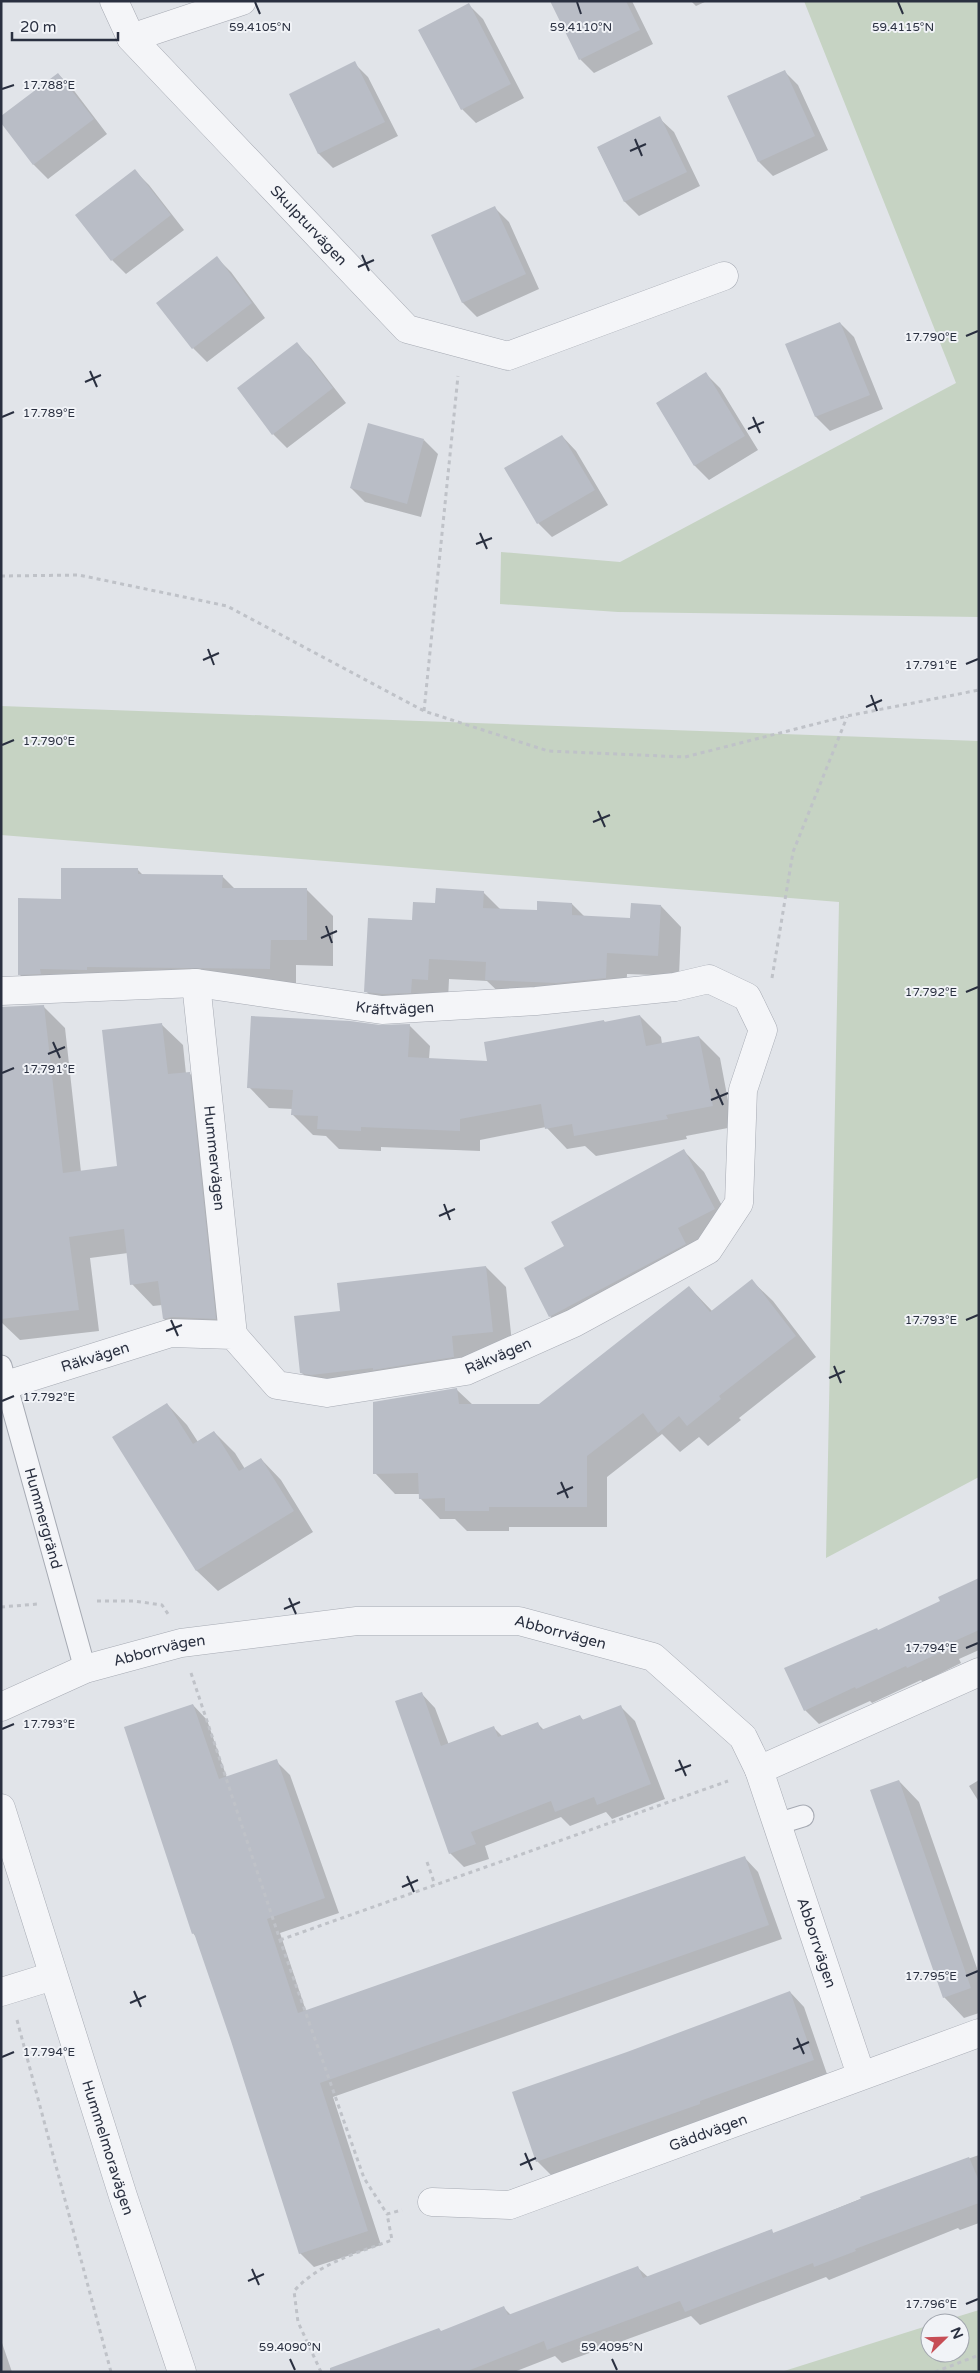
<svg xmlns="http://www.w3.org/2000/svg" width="980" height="2373" viewBox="0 0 980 2373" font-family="'Varela Round',sans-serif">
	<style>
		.green { fill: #c6d3c3 }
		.shadow { fill: #0003 }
		.building { fill: #b9bdc6 }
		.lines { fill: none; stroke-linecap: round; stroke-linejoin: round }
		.service-casing { stroke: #a6aab3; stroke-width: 23 }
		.minor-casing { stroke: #a6aab3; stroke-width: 29 }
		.tertiary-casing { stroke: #a6aab3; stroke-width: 29 }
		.path { stroke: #bfc2c8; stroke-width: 3; stroke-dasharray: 4 4; stroke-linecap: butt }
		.service { stroke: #f4f5f8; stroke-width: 21 }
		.minor { stroke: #f4f5f8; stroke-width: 28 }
		.tertiary { stroke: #f4f5f8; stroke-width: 28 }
		.ticks { fill: none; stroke: #2a3040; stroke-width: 2 }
		.labels { text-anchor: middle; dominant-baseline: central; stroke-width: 4; stroke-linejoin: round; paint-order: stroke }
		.street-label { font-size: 15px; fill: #2a3040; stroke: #f1f3f7 }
		.ticks-label { font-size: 12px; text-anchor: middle; fill: #2a3040; stroke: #f1f3f7; stroke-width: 4; stroke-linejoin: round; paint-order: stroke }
	</style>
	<rect width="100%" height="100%" fill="#e1e4e9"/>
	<path class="green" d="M 804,1 L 979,1 L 979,617 L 618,612 L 500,604 L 501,552 L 620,562 L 956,383 Z
		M 1,706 L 979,741 L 979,1477 L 826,1558 L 839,902 L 1,835 Z
		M 979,2310 L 979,2372 L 781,2372 L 930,2325 L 930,2353 L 960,2353 L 960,2323 L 937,2323 Z"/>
	<path class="shadow" d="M 552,1 L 632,1 L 653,44 L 594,73 L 580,59 Z
		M 691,1 L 707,1 L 696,6 Z
		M 469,5 L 483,19 L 524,98 L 476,123 L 462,109 Z
		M 354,63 L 368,77 L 398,136 L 333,168 L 319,154 L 290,95 Z
		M 784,71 L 798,85 L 828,150 L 773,176 L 759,162 Z
		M 58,74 L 72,88 L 107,134 L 48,179 L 34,165 L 1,121 Z
		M 659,118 L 674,132 L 700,186 L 639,216 L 625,202 L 598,148 Z
		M 135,171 L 149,185 L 184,230 L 126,274 L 112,260 Z
		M 495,208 L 509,222 L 539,289 L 477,317 L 463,303 L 433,236 Z
		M 217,258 L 231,272 L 265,318 L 207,362 L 193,348 Z
		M 840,323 L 854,337 L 883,409 L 830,431 L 816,417 L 787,345 Z
		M 297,344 L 311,358 L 346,403 L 287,448 L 273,434 Z
		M 706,374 L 720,388 L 758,450 L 709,480 L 695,466 L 657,403 Z
		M 562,436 L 576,451 L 608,505 L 552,537 L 538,523 Z
		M 424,440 L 438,454 L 421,517 L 365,502 L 351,488 Z
		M 138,870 L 143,875 L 222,876 L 235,889 L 307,890 L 333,916 L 333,966 L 296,965 L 296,994 L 45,1000 L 19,974 L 62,900 Z
		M 483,892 L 501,910 L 538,911 L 572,904 L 585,917 L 631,919 L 661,906 L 681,927 L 679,976 L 627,974 L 626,999 L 507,1000 L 487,981 L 449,979 L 448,1000 L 386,1012 L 366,991 L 414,921 L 437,905 Z
		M 43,1006 L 65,1028 L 81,1172 L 118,1167 L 161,1024 L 183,1045 L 186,1074 L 189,1073 L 211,1094 L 236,1340 L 185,1340 L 164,1319 L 162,1305 L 153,1306 L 132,1284 L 128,1253 L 90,1258 L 99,1331 L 20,1340 L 1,1322 L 1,1123 Z
		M 640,1016 L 661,1037 L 662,1044 L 699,1037 L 720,1058 L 733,1127 L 686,1136 L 687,1139 L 596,1156 L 585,1146 L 567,1149 L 546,1127 L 480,1140 L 480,1151 L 381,1147 L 381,1151 L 339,1149 L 326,1136 L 313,1135 L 292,1114 L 293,1109 L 269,1108 L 249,1087 L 380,1027 L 409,1025 L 430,1046 L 429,1059 L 488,1062 L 604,1021 L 606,1023 Z
		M 684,1151 L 704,1172 L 735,1230 L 571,1337 L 550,1316 L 566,1247 Z
		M 486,1267 L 506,1287 L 513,1352 L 322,1393 L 301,1372 L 341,1312 Z
		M 752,1281 L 773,1301 L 816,1357 L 739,1418 L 741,1420 L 708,1446 L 699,1437 L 680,1452 L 662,1434 L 607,1477 L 607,1527 L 509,1527 L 509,1531 L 467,1531 L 455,1519 L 440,1519 L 420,1498 L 420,1494 L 395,1494 L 375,1473 L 457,1390 L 473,1405 L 539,1405 L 689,1287 L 713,1312 Z
		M 167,1404 L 187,1425 L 198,1442 L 214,1432 L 235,1453 L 245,1469 L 261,1459 L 281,1480 L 313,1532 L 218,1591 L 197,1571 L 114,1437 Z
		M 979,1580 L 979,1650 L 959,1659 L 961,1663 L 923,1682 L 921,1680 L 872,1703 L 870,1701 L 819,1724 L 805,1710 L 878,1631 L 942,1602 Z
		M 421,1693 L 435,1708 L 449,1745 L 494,1728 L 502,1736 L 537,1723 L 544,1730 L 580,1716 L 584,1721 L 621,1707 L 635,1721 L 665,1799 L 612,1819 L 606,1812 L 570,1826 L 561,1817 L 485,1846 L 489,1859 L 464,1867 L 450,1853 Z
		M 193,1705 L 207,1720 L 227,1778 L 276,1761 L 290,1775 L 339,1913 L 280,1933 L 306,2011 L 744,1857 L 758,1872 L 782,1939 L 333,2097 L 381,2245 L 314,2267 L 300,2253 L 214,1986 L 196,1937 L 193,1933 Z
		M 979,1780 L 979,1802 L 969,1786 Z
		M 899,1781 L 919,1802 L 979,1974 L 979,2013 L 964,2018 L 944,1997 Z
		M 790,1992 L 804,2007 L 827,2074 L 551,2175 L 537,2161 L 628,2053 Z
		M 979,2155 L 979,2223 L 960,2230 L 958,2228 L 829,2280 L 826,2277 L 700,2325 L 691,2316 L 562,2363 L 555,2356 L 514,2372 L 380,2372 L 442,2332 L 504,2308 L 511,2315 L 638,2268 L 648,2277 L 771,2230 L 774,2234 L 902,2182 Z
		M 1,2340 L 12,2372 L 1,2372 Z"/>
	<path class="building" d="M 550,1 L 626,1 L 640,30 L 579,60 Z
		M 469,3 L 511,84 L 461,110 L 418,30 Z
		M 355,61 L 385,122 L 318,154 L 289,94 Z
		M 785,70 L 815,136 L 758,162 L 727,96 Z
		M 58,73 L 94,119 L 33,165 L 1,123 L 1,116 Z
		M 660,116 L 687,172 L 624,202 L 597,147 Z
		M 135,169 L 171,215 L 111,261 L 75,215 Z
		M 495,206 L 526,274 L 462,303 L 431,235 Z
		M 217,256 L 252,303 L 192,349 L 156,303 Z
		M 840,322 L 870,395 L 815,417 L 785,344 Z
		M 297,342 L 333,388 L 272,435 L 237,388 Z
		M 706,372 L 745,436 L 694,466 L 656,403 Z
		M 368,423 L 424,439 L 407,504 L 350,488 Z
		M 562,435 L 595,490 L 537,524 L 504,468 Z
		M 61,868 L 138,868 L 138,874 L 223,875 L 222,888 L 307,888 L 307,940 L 271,940 L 270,969 L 87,967 L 87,970 L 40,969 L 41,974 L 18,975 L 18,898 L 61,899 Z
		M 436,888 L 484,891 L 483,908 L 537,910 L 537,901 L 572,903 L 572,915 L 630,918 L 631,903 L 661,905 L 658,956 L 607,953 L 606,978 L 556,983 L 485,980 L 486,962 L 429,959 L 428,980 L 412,979 L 411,993 L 383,994 L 364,992 L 368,918 L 412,920 L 413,902 L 435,903 Z
		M 44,1005 L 63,1173 L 117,1166 L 102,1030 L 162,1023 L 168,1074 L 190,1072 L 216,1319 L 172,1317 L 163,1319 L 158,1281 L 130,1285 L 124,1229 L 69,1237 L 79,1310 L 1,1319 L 1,1007 Z
		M 640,1015 L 646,1046 L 699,1036 L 713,1106 L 666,1115 L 668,1119 L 574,1136 L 572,1124 L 545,1129 L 541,1104 L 460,1119 L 460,1131 L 361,1127 L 361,1131 L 317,1129 L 318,1116 L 291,1115 L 293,1090 L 247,1088 L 251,1016 L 350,1021 L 380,1025 L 410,1024 L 408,1057 L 487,1061 L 484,1042 L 604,1020 L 604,1022 Z
		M 684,1149 L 715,1209 L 678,1228 L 686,1244 L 549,1317 L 524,1268 L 564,1246 L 551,1222 Z
		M 486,1266 L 493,1332 L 452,1336 L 454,1357 L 373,1370 L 373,1368 L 311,1375 L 300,1373 L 294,1316 L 340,1311 L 337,1283 Z
		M 752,1279 L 796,1336 L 719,1396 L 721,1399 L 687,1426 L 679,1416 L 658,1433 L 643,1413 L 587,1456 L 587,1507 L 489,1507 L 489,1511 L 445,1511 L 445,1498 L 419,1499 L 418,1473 L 373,1474 L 373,1402 L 457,1388 L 459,1404 L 539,1404 L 689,1286 L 710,1312 Z
		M 167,1403 L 193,1444 L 214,1431 L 239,1471 L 261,1458 L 294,1511 L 196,1571 L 112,1437 Z
		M 979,1578 L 979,1630 L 946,1645 L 948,1649 L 907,1668 L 906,1666 L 856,1689 L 855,1687 L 804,1711 L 784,1668 L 877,1628 L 878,1630 L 940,1601 L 938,1597 Z
		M 422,1692 L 441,1746 L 494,1726 L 498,1737 L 538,1722 L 541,1730 L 580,1715 L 582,1720 L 621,1705 L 651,1784 L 597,1805 L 594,1797 L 555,1812 L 551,1801 L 471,1832 L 476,1844 L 449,1854 L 395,1701 Z
		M 193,1704 L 219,1779 L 277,1759 L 325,1898 L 267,1919 L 298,2013 L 745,1856 L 769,1925 L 320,2083 L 368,2231 L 299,2254 L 231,2041 L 194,1933 L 192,1934 L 124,1727 Z
		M 899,1780 L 971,1988 L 943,1998 L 870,1790 Z
		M 790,1991 L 814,2060 L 700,2101 L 700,2104 L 536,2162 L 512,2092 L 627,2052 Z
		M 969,2157 L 979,2181 L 979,2203 L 855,2249 L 856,2251 L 814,2267 L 813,2263 L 685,2312 L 680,2301 L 547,2350 L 544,2341 L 465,2372 L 330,2372 L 330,2368 L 439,2328 L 441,2331 L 504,2306 L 508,2315 L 638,2266 L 643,2278 L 772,2229 L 773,2233 L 861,2199 L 860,2197 Z"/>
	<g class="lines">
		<g class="service-casing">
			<g id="service">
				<path id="s1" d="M 1,1366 L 85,1669"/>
				<path d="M 777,1824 L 803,1816"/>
			</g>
		</g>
		<g class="minor-casing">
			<g id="minor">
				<path id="s2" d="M 114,1 L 131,38 L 407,329 L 508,356 L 724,276"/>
				<path d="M 131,38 L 242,1"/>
				<path id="s3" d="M 196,983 L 233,1335"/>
				<path id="s4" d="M 1,991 L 196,983 L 382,1010 L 536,1001 L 675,987 L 709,979 L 747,997 L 763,1030 L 743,1090 L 739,1203 L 708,1250 L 574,1323 L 466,1371 L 327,1393 L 277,1385 L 233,1335 L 171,1333 L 6,1385"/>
				<path id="s5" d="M 1,1707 L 85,1669 L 181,1643 L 357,1621 L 519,1621 L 653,1657 L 743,1737 L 759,1770 L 861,2075"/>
				<path d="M 759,1770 L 979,1672"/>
				<path d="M 1,1992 L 53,1976"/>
				<path id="s6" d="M 432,2202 L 510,2205 L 979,2033"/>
			</g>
		</g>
		<g class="tertiary-casing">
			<g id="tertiary">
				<path id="s7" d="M 1,1808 L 123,2196 L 182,2372"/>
			</g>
		</g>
		<path class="path" d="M 1,576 L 79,575 L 227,606 L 424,711 L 548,751 L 685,757 L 847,716 L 979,690
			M 424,711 L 458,376
			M 772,978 L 793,852 L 847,717
			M 97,1601 L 134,1601 L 162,1605 L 168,1614
			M 1,1607 L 38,1604
			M 191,1673 L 280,1940 L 364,2178 L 387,2214 L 402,2210
			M 427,1862 L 435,1885
			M 280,1940 L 728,1781
			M 17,2020 L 111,2372
			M 321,2372 L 298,2322 L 294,2291 C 319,2263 357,2253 392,2240 L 387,2214
			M 935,2372 L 979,2355"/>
		<use href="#service" class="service"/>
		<use href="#minor" class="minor"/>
		<use href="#tertiary" class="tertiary"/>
	</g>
	<path class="ticks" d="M 255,2 L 260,14M 577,2 L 581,14M 898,2 L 903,14M 2,89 L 14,85M 635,139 L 642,156M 630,151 L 646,144M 362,255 L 369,271M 358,267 L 374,260M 966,336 L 978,331M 90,371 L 97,387M 85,382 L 101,375M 2,417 L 14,412M 753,417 L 760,433M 748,429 L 764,422M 480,533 L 487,549M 476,544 L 492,538M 208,649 L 214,665M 203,660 L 219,653M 966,664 L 978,659M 871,695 L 877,711M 866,707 L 882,700M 2,745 L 14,740M 598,811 L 605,827M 593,822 L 610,815M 326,926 L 332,943M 321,938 L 337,931M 966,992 L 978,987M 53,1042 L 60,1058M 48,1054 L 65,1047M 2,1073 L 14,1068M 716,1089 L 723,1105M 711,1100 L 728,1093M 444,1204 L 450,1220M 439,1216 L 455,1209M 171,1320 L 178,1336M 966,1320 L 978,1315M 166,1331 L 182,1325M 834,1366 L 841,1383M 829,1378 L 845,1371M 2,1401 L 14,1396M 561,1482 L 568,1498M 557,1494 L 573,1487M 289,1598 L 296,1614M 284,1609 L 300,1602M 966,1648 L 978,1643M 2,1729 L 14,1724M 679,1760 L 686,1776M 675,1771 L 691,1765M 407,1876 L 414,1892M 402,1887 L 418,1880M 966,1976 L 978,1971M 134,1991 L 141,2007M 130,2003 L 146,1996M 797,2038 L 804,2054M 793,2049 L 809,2042M 2,2057 L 14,2052M 525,2153 L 532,2170M 520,2165 L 536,2158M 252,2269 L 259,2285M 248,2281 L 264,2274M 966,2304 L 978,2299M 290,2359 L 295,2370M 612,2359 L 617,2370"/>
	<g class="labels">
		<g class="street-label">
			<text stroke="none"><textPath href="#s2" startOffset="299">Skulpturvägen</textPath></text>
			<text stroke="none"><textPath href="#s4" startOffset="396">Kräftvägen</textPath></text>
			<text stroke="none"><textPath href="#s3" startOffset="176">Hummervägen</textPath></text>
			<text transform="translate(498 1356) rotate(-23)">Räkvägen</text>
			<text transform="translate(95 1357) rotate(-17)">Räkvägen</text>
			<text stroke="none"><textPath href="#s1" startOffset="158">Hummergränd</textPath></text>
			<text stroke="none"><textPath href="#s5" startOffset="574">Abborrvägen</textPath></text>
			<text stroke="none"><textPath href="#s5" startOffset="169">Abborrvägen</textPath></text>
			<text stroke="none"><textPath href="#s5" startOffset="1009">Abborrvägen</textPath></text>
			<text stroke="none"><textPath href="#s6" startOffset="289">Gäddvägen</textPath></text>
			<text stroke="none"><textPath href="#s7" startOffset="356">Hummelmoravägen</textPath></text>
		</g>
	</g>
	<g class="ticks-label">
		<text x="260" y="31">59.4105°N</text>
		<text x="581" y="31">59.4110°N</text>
		<text x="903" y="31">59.4115°N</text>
		<text x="49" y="89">17.788°E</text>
		<text x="931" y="341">17.790°E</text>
		<text x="49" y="417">17.789°E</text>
		<text x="931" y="669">17.791°E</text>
		<text x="49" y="745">17.790°E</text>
		<text x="931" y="996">17.792°E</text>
		<text x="49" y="1073">17.791°E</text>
		<text x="931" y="1324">17.793°E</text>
		<text x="49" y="1401">17.792°E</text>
		<text x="931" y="1652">17.794°E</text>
		<text x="49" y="1728">17.793°E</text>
		<text x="931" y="1980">17.795°E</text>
		<text x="49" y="2056">17.794°E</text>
		<text x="931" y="2308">17.796°E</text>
		<text x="290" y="2351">59.4090°N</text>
		<text x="612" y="2351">59.4095°N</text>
	</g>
	<rect width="980" height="2373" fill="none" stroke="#2a3040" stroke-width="5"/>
	<g transform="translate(945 2338) rotate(67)"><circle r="24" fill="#f1f3f7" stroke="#a1a5ae"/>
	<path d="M0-4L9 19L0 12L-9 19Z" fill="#c74d55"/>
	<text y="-8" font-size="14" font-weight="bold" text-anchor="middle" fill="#2a3040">N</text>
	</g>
	<path d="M12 32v8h106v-8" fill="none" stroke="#2a3040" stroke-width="2.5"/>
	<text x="20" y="32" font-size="15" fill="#2a3040" stroke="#f1f3f7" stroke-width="4" paint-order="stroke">20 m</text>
</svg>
